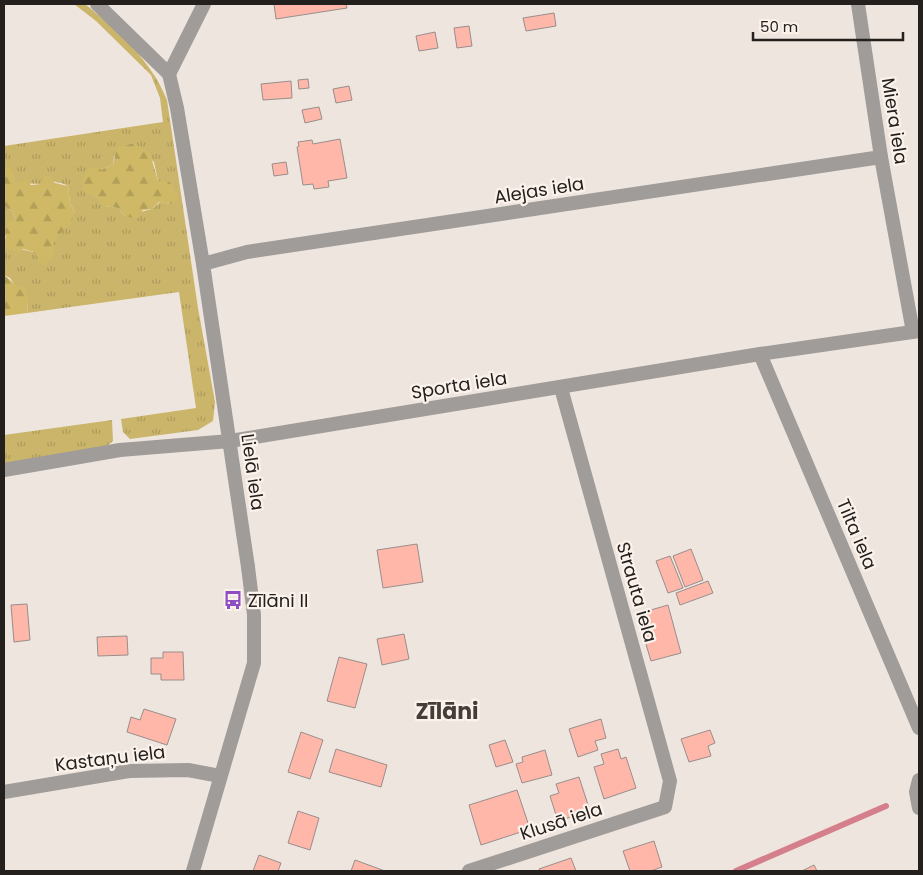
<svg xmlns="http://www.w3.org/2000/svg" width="923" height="875" viewBox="0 0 923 875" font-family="Poppins,sans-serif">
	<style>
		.grass { fill: url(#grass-tufts); fill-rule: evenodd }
		.forest { fill: url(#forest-firs) }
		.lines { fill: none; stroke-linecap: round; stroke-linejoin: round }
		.stream { stroke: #d47f8b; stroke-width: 6 }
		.building { fill: #feb7a9; stroke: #988e8b }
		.minor { stroke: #9f9c99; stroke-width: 14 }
		.tertiary { stroke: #9f9c99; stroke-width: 14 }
		.labels { text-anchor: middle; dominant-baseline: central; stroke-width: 4.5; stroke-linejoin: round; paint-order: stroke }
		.street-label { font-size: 18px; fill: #23201e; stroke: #fcf2ec }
		.poi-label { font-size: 18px; fill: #23201e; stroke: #fcf2ec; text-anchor: start }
		.district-label { font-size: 22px; font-weight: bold; fill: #443d38; stroke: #fcf2ec }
	</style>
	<defs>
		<pattern id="grass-tufts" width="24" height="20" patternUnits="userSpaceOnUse" patternTransform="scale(1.25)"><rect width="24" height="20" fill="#cab56b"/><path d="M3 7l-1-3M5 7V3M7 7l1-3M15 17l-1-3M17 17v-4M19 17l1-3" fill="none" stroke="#ad9b5c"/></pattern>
		<pattern id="forest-firs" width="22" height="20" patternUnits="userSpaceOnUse" patternTransform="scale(1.25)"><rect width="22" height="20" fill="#d0b966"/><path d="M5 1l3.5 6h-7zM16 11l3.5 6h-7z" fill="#b29f58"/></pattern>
	</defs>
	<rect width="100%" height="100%" fill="#efe5df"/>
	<path class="grass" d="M 74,4 L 85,4 C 118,31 151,60 167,100 L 198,308 L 215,402 L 213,421 L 198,430 L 130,439 L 123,432 L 121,419 L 196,408 L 179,292 L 27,313 L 28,303 L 10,278 L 4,275 L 4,241 L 4,246 L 34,252 L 52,242 L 75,212 L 70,203 L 68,186 C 60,181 56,185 46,176 L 42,184 L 15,183 L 4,164 L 4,146 L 163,122 L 160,98 L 151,75 L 96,21 ZM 133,143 L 154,162 L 158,181 L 171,204 L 160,202 L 152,209 L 125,216 L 118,208 L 104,206 L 95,195 L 101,170 L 113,164 L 114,157 L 127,145 Z
		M 4,206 L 13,212 L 15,220 L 4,238 Z
		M 112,420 L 113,441 L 106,447 L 4,465 L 4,435 Z"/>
	<path class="forest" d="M 133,143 L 150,153 L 158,181 L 170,182 L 178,198 L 171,204 L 159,202 L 152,209 L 143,210 L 137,219 L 125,216 L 118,208 L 103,206 L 95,195 L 86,194 C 80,184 82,178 87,169 L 96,167 L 101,170 L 113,164 L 117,148 Z
		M 4,164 L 14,173 L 15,183 L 27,180 L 31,185 L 41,184 L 46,176 L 50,176 L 55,183 L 68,186 L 70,203 L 75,212 L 70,224 L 52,242 L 55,246 L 52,256 L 45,265 L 37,261 L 34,252 L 23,249 L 18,253 L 4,246 L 8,222 L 15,220 L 13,212 L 4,206 Z
		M 4,275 L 17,286 L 26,287 L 28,303 L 27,313 L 4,316 Z"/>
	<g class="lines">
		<path class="stream" d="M 736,871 L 886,806"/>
	</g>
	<path class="building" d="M 274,4 L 346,4 L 347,8 L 276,19 Z
		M 554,13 L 556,26 L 526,31 L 523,18 Z
		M 469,26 L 472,46 L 457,48 L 454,28 Z
		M 435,32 L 438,48 L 419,51 L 416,36 Z
		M 308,79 L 309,88 L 299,89 L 298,80 Z
		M 291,81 L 292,98 L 263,100 L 261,84 Z
		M 349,86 L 352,100 L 336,103 L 333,89 Z
		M 319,107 L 322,119 L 305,123 L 302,110 Z
		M 340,139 L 347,178 L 328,181 L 329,187 L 314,189 L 313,184 L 303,185 L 297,147 L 299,146 L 298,142 L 312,140 L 313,144 Z
		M 286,162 L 288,174 L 274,176 L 272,164 Z
		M 417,544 L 423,582 L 383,588 L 377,550 Z
		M 691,549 L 703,580 L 685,587 L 673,556 Z
		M 670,556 L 683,588 L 668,593 L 656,561 Z
		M 708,581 L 713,593 L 680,605 L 676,593 Z
		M 27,604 L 30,640 L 14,642 L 11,605 Z
		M 668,605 L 681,653 L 651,661 L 637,614 Z
		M 404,634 L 409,659 L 382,665 L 377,639 Z
		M 127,636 L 128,655 L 98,656 L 97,637 Z
		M 163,652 L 183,652 L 184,680 L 161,680 L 161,674 L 151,674 L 151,658 L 163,658 Z
		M 339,657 L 367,664 L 355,708 L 327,701 Z
		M 144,709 L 176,719 L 167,745 L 127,732 L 131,717 L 140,720 Z
		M 601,719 L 606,738 L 595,741 L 598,750 L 578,757 L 569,729 Z
		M 710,730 L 715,743 L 708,746 L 711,756 L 689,762 L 681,739 Z
		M 301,732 L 323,740 L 310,779 L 288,772 Z
		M 505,740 L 513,762 L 496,767 L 489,745 Z
		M 336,749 L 387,765 L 381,787 L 329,772 Z
		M 618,749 L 621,759 L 626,757 L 636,788 L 604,799 L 594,767 L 604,764 L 601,754 Z
		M 545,750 L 552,775 L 522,783 L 516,764 L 523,762 L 522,757 Z
		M 579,777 L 590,811 L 558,821 L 550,796 L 559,793 L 556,784 Z
		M 517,790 L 530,829 L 481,845 L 469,805 Z
		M 298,811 L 319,818 L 310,850 L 288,843 Z
		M 654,841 L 662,867 L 651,871 L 630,871 L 623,851 Z
		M 259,855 L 281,863 L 278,871 L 253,871 Z
		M 571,858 L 576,871 L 540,871 L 539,869 Z
		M 355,860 L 385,871 L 351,871 Z
		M 814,865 L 817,871 L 802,871 Z"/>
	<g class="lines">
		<path class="minor" d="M 97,4 L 169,74 L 204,4
			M 858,4 L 881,157 L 913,332
			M 169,74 L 177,108 L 203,264 L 248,567
			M 203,264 L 247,252 L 881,157
			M 760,354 L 919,728
			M 4,470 L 120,450 L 230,441 L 760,354 L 919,331
			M 919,780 L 916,792 L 919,808
			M 4,792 L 129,771 L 188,770 L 220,776
			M 469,871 L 665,807 L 670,781 L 561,388"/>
		<path class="tertiary" d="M 193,871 L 254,663 L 254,615 L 248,567"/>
	</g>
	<defs>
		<g id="bus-bare" transform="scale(1.5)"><path d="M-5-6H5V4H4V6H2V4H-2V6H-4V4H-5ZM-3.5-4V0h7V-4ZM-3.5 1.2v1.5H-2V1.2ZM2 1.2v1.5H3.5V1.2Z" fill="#904dc1" stroke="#fcf2ec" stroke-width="2.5" paint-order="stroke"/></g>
	</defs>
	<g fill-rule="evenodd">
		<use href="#bus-bare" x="233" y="600"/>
	</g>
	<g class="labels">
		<g class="street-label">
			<text transform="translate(895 121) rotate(81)">Miera iela</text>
			<text transform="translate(539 190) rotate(-9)">Alejas iela</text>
			<text transform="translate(459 385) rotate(-9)">Sporta iela</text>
			<text transform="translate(253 472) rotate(82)">Lielā iela</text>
			<text transform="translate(857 534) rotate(67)">Tilta iela</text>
			<text transform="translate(637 592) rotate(74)">Strauta iela</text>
			<text transform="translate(110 758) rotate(-7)">Kastaņu iela</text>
			<text transform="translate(561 821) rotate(-18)">Klusā iela</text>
		</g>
		<g class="poi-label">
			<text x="248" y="600">Zīlāni II</text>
		</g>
		<g class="district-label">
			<text x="447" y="711">Zīlāni</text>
		</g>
	</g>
	<rect width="923" height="875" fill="none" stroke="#23201e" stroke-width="10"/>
	<path d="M753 32v8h150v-8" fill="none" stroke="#23201e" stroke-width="2.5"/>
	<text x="760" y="32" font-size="15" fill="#23201e" stroke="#fcf2ec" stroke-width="4" paint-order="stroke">50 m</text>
</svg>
